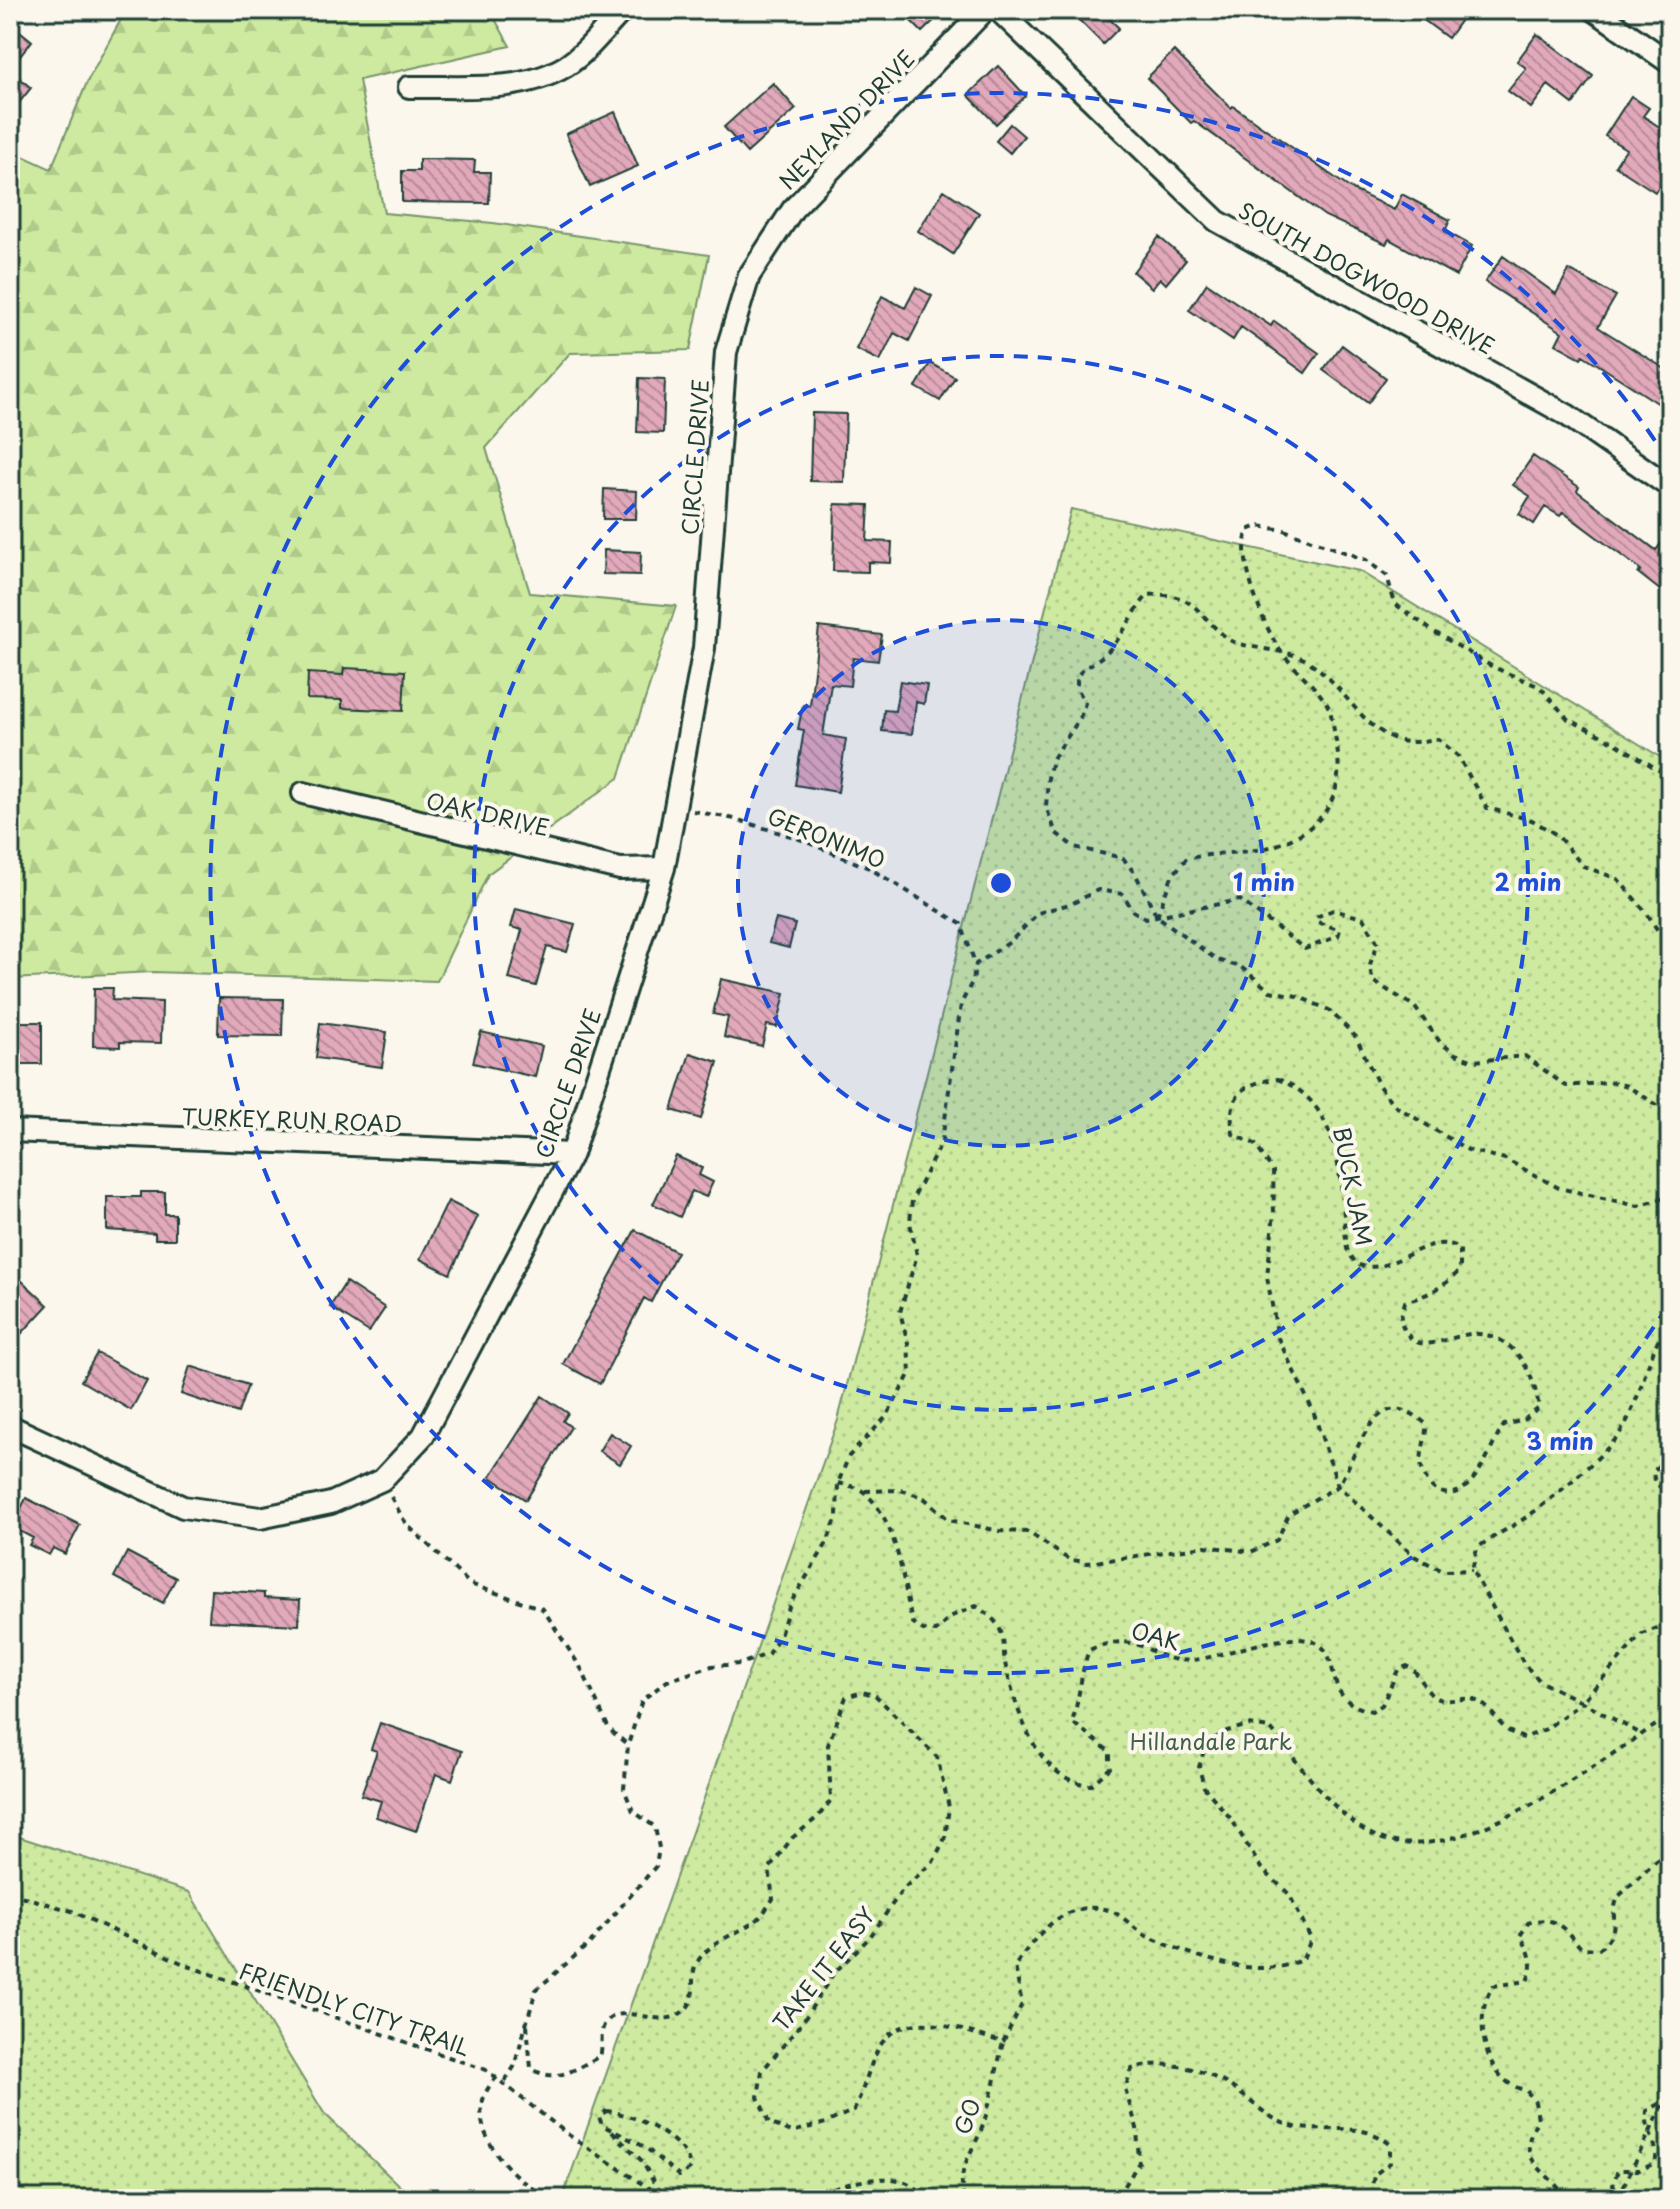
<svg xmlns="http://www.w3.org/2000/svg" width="1680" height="2209" viewBox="0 0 1680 2209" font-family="'Playpen Sans',sans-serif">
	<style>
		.grass { fill: url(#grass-dots); stroke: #76946a; stroke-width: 2 }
		.forest { fill: url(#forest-firs); stroke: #76946a; stroke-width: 2 }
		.building { fill: url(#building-back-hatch); stroke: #1f3d34; stroke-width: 2 }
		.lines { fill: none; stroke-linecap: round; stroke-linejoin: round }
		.street-casing { stroke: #1f3d34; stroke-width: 26 }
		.path { stroke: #1f3d34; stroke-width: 4; stroke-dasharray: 6 6; stroke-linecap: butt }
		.street { stroke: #fbf7ec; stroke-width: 20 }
		.ring { fill: none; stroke: #1d4ed8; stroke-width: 4; stroke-dasharray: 14 10 }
		.labels { text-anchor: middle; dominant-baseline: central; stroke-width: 8; stroke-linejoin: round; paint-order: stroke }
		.street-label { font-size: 22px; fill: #1f3d34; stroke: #fbf7ec }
		.park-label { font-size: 22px; fill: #42604a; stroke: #fbf7ec }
		.centre { fill: #1d4ed8; stroke: #fbf7ec; stroke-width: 4 }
		.ring-label { font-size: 24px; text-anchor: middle; font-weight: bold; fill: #1d4ed8; stroke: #fbf7ec; stroke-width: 8; stroke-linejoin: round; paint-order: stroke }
	</style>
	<defs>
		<pattern id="grass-dots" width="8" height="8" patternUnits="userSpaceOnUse" patternTransform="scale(2)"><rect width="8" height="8" fill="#ceeaa0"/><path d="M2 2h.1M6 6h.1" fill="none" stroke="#b0ca8a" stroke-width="1.8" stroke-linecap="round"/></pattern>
		<pattern id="forest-firs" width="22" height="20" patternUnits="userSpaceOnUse" patternTransform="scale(2)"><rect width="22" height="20" fill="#ceeaa0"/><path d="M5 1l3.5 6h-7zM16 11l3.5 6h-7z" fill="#b0ca8a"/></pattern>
		<pattern id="building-back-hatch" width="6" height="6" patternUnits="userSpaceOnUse" patternTransform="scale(2)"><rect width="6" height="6" fill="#e2a9bb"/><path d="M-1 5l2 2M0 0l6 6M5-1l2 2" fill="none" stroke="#b78b99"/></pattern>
	</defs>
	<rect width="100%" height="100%" fill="#fbf7ec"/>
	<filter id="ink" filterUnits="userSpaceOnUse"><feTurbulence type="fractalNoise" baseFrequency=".0125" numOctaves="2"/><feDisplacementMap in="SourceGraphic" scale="16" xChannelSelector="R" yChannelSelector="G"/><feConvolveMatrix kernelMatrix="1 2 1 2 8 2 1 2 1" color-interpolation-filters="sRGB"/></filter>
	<g filter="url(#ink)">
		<path class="grass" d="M 1071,509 L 1359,571 L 1670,763 L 1670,2199 L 562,2199 L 838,1420 Z
			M 10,1834 L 189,1892 L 324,2113 L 413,2199 L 10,2199 Z"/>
		<path class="forest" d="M 126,10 L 490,10 L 510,46 L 359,80 L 384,213 L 493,223 L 709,255 L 690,350 L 570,353 L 486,448 L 530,593 L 676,606 L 619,778 L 488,874 L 437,981 L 153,972 L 10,979 L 10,150 L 51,169 L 88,80 Z"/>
		<path class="building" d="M 900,10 L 945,10 L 922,32 Z
			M 1069,10 L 1100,10 L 1119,28 L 1103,44 Z
			M 1410,10 L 1468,10 L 1448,38 Z
			M 10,23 L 32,41 L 10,69 Z
			M 1537,34 L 1593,76 L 1573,104 L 1548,85 L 1531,108 L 1508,91 L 1526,68 L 1517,61 Z
			M 1174,51 L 1231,108 L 1233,106 L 1351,189 L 1394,210 L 1402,194 L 1450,220 L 1445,231 L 1472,246 L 1456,276 L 1389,239 L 1386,244 L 1325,216 L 1194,121 L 1191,123 L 1147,78 Z
			M 998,66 L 1026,96 L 996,124 L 968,95 Z
			M 10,70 L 31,88 L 10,114 Z
			M 773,83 L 796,109 L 747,153 L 724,127 Z
			M 1631,96 L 1649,108 L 1643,116 L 1670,134 L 1670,191 L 1660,185 L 1655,192 L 1615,166 L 1626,149 L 1605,136 Z
			M 615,112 L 638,166 L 590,187 L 566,134 Z
			M 1010,124 L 1024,136 L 1010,153 L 996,141 Z
			M 419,159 L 475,160 L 474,172 L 490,172 L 489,203 L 402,202 L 402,171 L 419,171 Z
			M 944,190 L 979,213 L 953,254 L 918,231 Z
			M 1159,237 L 1186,260 L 1166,284 L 1160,278 L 1152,288 L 1133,272 Z
			M 1503,256 L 1556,294 L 1569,270 L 1616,296 L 1598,327 L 1670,372 L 1670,411 L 1583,355 L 1581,358 L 1556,344 L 1562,332 L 1485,282 Z
			M 1207,283 L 1271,326 L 1274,321 L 1319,353 L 1305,373 L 1241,327 L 1233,340 L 1189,310 Z
			M 916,287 L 932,296 L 909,341 L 894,333 L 880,361 L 856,349 L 882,296 L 905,308 Z
			M 1342,345 L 1386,378 L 1368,403 L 1323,370 Z
			M 930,363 L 955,377 L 940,401 L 916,387 Z
			M 639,378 L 665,379 L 663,433 L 637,432 Z
			M 812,413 L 846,414 L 844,482 L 810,481 Z
			M 1533,456 L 1579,487 L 1577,491 L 1656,550 L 1670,532 L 1670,598 L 1638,573 L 1641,570 L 1563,512 L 1560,516 L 1545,507 L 1534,524 L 1519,514 L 1530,496 L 1513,485 Z
			M 604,489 L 637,491 L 636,519 L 603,519 Z
			M 835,504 L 869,505 L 867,541 L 892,542 L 891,563 L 868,562 L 868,572 L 833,571 Z
			M 604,550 L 641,552 L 640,575 L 603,574 Z
			M 819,627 L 882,635 L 878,661 L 853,658 L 850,686 L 831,684 L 823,735 L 846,739 L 838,792 L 795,785 L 804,730 L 798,729 L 803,705 L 810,706 Z
			M 344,668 L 405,671 L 403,711 L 342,708 L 342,700 L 307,699 L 308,673 L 343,675 Z
			M 900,681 L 927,685 L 924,704 L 916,702 L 912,734 L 882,731 L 884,710 L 895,711 Z
			M 516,909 L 575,924 L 567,952 L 547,947 L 536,986 L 509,979 L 522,930 L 511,927 Z
			M 776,919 L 795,924 L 789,948 L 769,943 Z
			M 721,979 L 785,993 L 777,1027 L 767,1025 L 762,1046 L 724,1037 L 728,1017 L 713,1014 Z
			M 94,988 L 113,988 L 112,1000 L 162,1002 L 161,1043 L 120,1042 L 120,1047 L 93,1046 Z
			M 219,998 L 283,999 L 282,1036 L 218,1035 Z
			M 10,1022 L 42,1022 L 42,1064 L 10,1064 Z
			M 320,1023 L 387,1032 L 382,1067 L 316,1058 Z
			M 481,1032 L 542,1046 L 535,1077 L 473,1063 Z
			M 690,1053 L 718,1062 L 701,1119 L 672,1110 Z
			M 676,1156 L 702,1168 L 699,1175 L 713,1182 L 706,1197 L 692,1191 L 680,1217 L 653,1204 Z
			M 141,1192 L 165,1192 L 165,1214 L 175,1214 L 175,1239 L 155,1239 L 155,1233 L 107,1230 L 107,1197 L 141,1197 Z
			M 448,1201 L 478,1216 L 450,1274 L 420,1259 Z
			M 635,1230 L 677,1252 L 651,1302 L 644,1298 L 600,1384 L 563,1364 Z
			M 21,1280 L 48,1305 L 10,1346 L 10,1292 Z
			M 346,1282 L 385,1308 L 369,1332 L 330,1307 Z
			M 97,1353 L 147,1381 L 131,1410 L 81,1381 Z
			M 190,1366 L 248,1385 L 238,1413 L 181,1394 Z
			M 542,1396 L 568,1413 L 563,1421 L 571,1427 L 526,1500 L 490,1477 Z
			M 610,1433 L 631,1446 L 620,1464 L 599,1451 Z
			M 26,1498 L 80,1525 L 65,1554 L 53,1548 L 49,1555 L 29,1545 L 33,1538 L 12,1527 Z
			M 127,1552 L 176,1578 L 163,1603 L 114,1577 Z
			M 211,1590 L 264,1593 L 264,1598 L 300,1600 L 299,1625 L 209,1621 Z
			M 380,1723 L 462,1751 L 452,1780 L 436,1774 L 416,1831 L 376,1817 L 381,1801 L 361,1795 L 377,1751 L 371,1749 Z"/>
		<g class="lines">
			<g class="street-casing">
				<path id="street" d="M 998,10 L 1217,221 L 1567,415 L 1670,487
					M 1594,10 L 1670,63
					M 409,87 C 460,86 520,94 566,66 C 588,52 605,28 623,10
					M 303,793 L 620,869 L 664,868
					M 10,1131 L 572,1154
					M 10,1426 L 183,1507 L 260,1518 L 331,1503 L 382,1480 L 423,1436 L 572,1154 L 664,868 L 704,648 L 726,352 L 749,276 L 793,209 L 985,10"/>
			</g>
			<path class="path" d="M 693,811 L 735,819 L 797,838 L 869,868 L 961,924 L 975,963
				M 1157,916 L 1172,876 L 1186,859 C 1218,851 1257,855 1287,841 C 1335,819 1345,783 1335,736 C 1333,726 1332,714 1328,706 C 1316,685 1294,670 1280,650 C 1263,626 1236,556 1248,530 L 1258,526 L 1284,530 L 1366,560 L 1387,576 L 1395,604 L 1431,630 L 1493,667 L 1540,687 L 1568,719 L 1612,741 L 1670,777
				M 1670,950 L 1648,915 L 1618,879 L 1583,866 L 1557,835 L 1532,820 L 1487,808 L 1458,756 L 1438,739 C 1427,740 1412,744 1401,741 C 1358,729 1341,677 1302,658 C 1282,649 1242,648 1230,640 C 1198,618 1197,591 1148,595 C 1132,612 1123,637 1107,652 C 1097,662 1086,665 1077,676 L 1077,688 L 1085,703 L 1080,718 L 1052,760 L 1048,778 L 1046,807 L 1056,833 L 1074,847 L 1123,858 L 1136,875 L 1157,916 L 1217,960 L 1241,967 L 1270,991 L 1297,996 L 1329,1010 L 1356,1037 L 1379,1086 L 1394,1105 L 1468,1150 L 1505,1159 L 1559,1188 L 1638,1206 L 1670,1196
				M 1277,1079 C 1345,1102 1340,1190 1347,1249 L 1356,1264 C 1393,1279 1425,1229 1460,1248 L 1460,1270 C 1443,1288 1428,1295 1405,1302 L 1400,1320 C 1404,1329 1408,1340 1420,1343 C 1434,1346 1455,1336 1470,1334 C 1513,1331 1534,1371 1539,1408 L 1524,1420 L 1504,1425 C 1490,1446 1473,1504 1440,1492 C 1430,1489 1425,1478 1422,1468 C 1419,1453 1427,1439 1426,1424 C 1374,1378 1360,1451 1338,1486 L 1313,1411 L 1278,1338 L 1267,1277 L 1274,1213 L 1273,1171 L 1255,1144 L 1233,1134 C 1227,1097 1241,1083 1277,1079 Z
				M 1670,1318 C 1645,1355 1641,1408 1614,1441 C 1599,1459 1544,1506 1525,1518 C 1509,1529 1493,1536 1477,1548 L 1472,1570 L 1524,1664 L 1541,1682 L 1582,1702 L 1642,1634 L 1670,1623
				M 1670,1462 L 1661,1463 L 1653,1472 L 1655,1483 L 1670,1494
				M 838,1483 C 846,1485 860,1487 866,1494 C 898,1523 903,1582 912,1622 L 923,1630 L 936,1631 L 952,1616 L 976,1606 C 986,1613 997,1620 1001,1632 C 1005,1641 1003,1653 1005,1663 C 1016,1709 1036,1781 1091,1785 L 1110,1768 L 1110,1752 L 1072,1722 C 1080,1698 1080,1674 1089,1650 C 1146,1626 1148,1665 1193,1660 C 1223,1657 1285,1630 1314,1642 C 1346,1655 1317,1701 1372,1711 L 1382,1705 L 1398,1670 L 1407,1666 C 1422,1673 1424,1692 1436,1698 C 1448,1704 1462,1696 1474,1700 C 1498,1709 1494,1729 1524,1738 L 1546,1729 L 1582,1702 L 1641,1734
				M 865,1491 L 901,1490 L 924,1498 L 949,1520 L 999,1531 L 1028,1532 L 1068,1559 L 1088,1563 L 1205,1546 L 1251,1552 L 1277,1540 L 1289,1514 L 1338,1486 L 1414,1556 L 1443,1571 L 1472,1570
				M 391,1497 L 406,1524 L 470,1584 L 543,1609 L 582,1670 L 609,1729 L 628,1745
				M 10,1893 L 72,1911 L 188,1966 L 486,2070 L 570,2136 L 665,2199
				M 527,2025 L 531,2068 C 556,2085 575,2069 600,2056 C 604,2045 598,2030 607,2021 C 624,2003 657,2027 678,2015 C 703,2001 686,1979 698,1961 C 711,1940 739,1934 758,1919 C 764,1914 768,1905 773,1899 L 769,1869 L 792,1838 L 818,1817 L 831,1800 L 828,1745 L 846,1697 L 862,1692 L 875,1695 L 937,1757 L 949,1807 L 945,1838 L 933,1862 L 902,1890 L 870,1937 L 833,1974 L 802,2023 L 762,2071 L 758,2097 L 769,2123 L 792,2132 L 826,2123 L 854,2110 C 864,2090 869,2065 880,2046 C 905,2004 968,2033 1003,2042 L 1022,2004 L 1015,1966 C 1035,1936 1065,1898 1108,1910 C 1125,1915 1134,1931 1149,1937 C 1193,1956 1259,1982 1303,1959 L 1311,1939 L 1289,1894 L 1261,1868 L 1232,1820 L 1204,1787 L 1199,1767 L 1206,1744 L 1227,1731 L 1249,1725 L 1270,1728 C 1297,1761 1333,1814 1371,1834 C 1452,1876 1588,1768 1656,1725 L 1670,1723
				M 497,2077 C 454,2120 509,2178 549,2199
				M 505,2081 L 514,2067 L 536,1990 L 590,1943 L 656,1866 L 659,1848 L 655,1827 L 633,1811 L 624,1789 L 628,1745 L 642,1700 L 667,1681 L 712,1666 L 740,1664 L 768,1654 L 780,1635 L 790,1604 L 827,1543 L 837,1516 L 838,1483 L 849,1456 L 887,1416 L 910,1373 L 908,1343 L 900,1312 L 917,1255 L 910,1223 L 912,1200 L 942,1141 L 961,1004 L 973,980 L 976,964 L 1010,942 L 1038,913 L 1073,903 L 1098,890 L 1123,894 L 1133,911 L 1146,918 L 1240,900 L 1305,949 L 1338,936 L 1340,930 L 1318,922 L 1316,917 L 1333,910 L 1363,918 L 1378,943 L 1369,967 L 1374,982 L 1414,1006 L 1440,1042 L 1455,1054 L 1474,1061 L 1525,1056 L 1566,1086 L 1612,1082 L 1627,1086 L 1670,1113
				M 606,2111 C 632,2113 689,2139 690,2169 L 679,2176 L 645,2147 L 602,2125 L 599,2117 Z
				M 612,2132 L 642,2161 L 662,2197
				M 10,2189 L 21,2199
				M 1618,2197 L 1670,2091
				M 812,2199 C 837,2184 908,2162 924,2199
				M 964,2199 C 955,2167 975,2151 984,2122 C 992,2096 997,2068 1003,2042
				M 1105,2199 L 1123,2189 L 1139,2162 L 1137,2128 L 1125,2089 L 1132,2069 C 1164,2058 1199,2068 1227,2084 C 1250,2098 1268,2121 1295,2127 C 1329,2134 1361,2120 1390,2144 L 1390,2163 L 1374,2175 L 1371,2193 L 1375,2199
				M 1566,2199 C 1547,2166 1512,2164 1538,2119 L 1535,2102 L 1526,2090 C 1485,2084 1471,2017 1493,1986 L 1527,1981 C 1535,1963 1530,1951 1520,1936 L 1528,1923 C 1555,1914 1564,1928 1581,1948 L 1599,1949 C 1623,1928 1608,1921 1618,1897 L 1670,1847
				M 1620,2199 L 1613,2185 L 1618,2170 L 1640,2170 L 1655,2163 C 1661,2145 1644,2132 1647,2111 L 1670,2098
				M 1661,2199 L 1670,2194"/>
			<use href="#street" class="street"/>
		</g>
	</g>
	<circle cx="1001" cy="883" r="263" fill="#1d4ed8" fill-opacity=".12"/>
	<g class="ring">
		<circle cx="1001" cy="883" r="263"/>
		<circle cx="1001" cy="883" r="527"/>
		<path d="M1667 1307A790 790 0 1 1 1667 459"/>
	</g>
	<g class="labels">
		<g class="street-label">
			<text transform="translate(846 119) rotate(-46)">NEYLAND DRIVE</text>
			<text transform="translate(1367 277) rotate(29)">SOUTH DOGWOOD DRIVE</text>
			<text transform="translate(694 457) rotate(-86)">CIRCLE DRIVE</text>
			<text transform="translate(488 813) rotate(13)">OAK DRIVE</text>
			<text transform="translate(827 837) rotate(22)">GERONIMO</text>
			<text transform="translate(567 1083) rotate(-71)">CIRCLE DRIVE</text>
			<text transform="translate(292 1119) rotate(2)">TURKEY RUN ROAD</text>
			<text transform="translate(1354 1186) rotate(79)">BUCK JAM</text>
			<text transform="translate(1156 1635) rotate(15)">OAK</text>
			<text transform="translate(823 1968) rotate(-52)">TAKE IT EASY</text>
			<text transform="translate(355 2008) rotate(19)">FRIENDLY CITY TRAIL</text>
			<text transform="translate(966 2116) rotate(-70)">GO</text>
		</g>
		<g class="park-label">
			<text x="1211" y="1740">Hillandale Park</text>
		</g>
	</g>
	<circle cx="1001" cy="883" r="12" class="centre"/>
	<g class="ring-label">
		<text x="1264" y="891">1 min</text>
		<text x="1528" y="891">2 min</text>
		<text x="1560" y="1450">3 min</text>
	</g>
	<rect width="1680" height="2209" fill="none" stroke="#fbf7ec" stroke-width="40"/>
	<rect x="20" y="20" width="1640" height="2169" fill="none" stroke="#1f3d34" stroke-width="3" filter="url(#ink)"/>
</svg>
